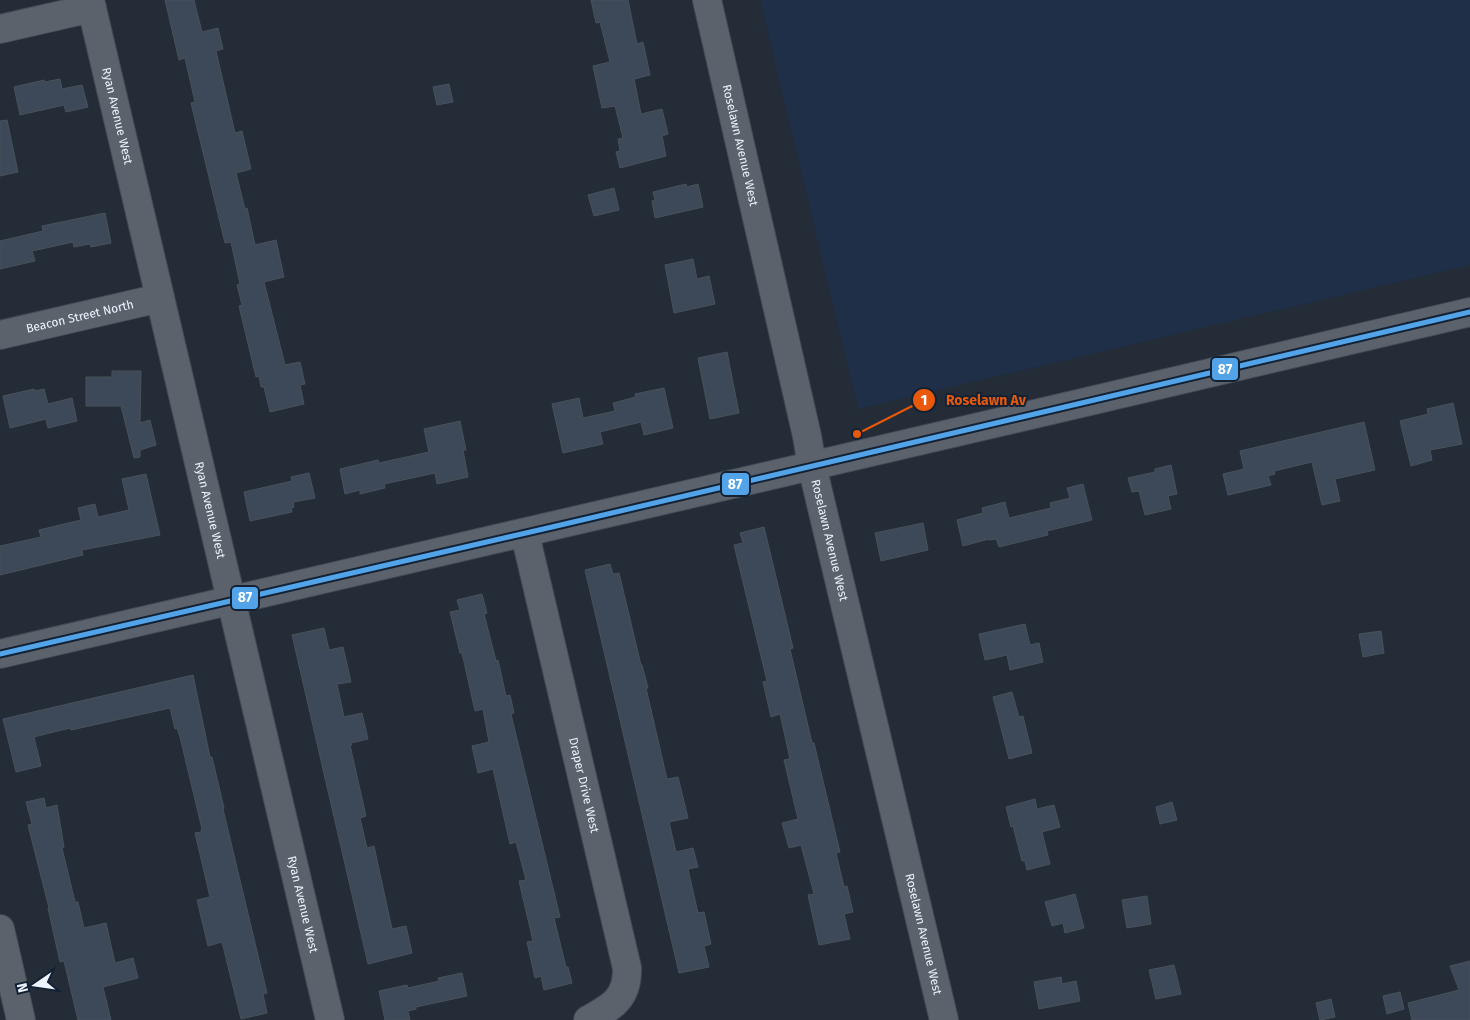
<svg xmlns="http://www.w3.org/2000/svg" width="1470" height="1020" viewBox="0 0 1470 1020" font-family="'Fira Sans',sans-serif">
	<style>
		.built { fill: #1e2f47 }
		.building { fill: #3d4958; stroke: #49515a }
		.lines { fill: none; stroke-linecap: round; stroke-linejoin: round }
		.minor-casing { stroke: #434a53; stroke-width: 30 }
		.minor { stroke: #5c626b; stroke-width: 28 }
		.bus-1-casing { stroke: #122134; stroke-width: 9 }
		.bus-1 { stroke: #53a3e8; stroke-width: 5 }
		.labels { text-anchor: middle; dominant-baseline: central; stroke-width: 4; stroke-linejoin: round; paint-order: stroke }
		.street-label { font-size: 12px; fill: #ecf4ff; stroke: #122134 }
		.leader { fill: none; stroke: #e8590c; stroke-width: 2 }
		.callout-dot { fill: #e8590c; stroke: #122134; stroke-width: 2 }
		.mark-label { font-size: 15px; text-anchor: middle; font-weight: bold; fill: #fff }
		.callout-label { font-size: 14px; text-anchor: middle; font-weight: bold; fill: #e8590c; stroke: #122134; stroke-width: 4; stroke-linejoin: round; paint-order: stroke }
		.line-badge { stroke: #122134; stroke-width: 2 }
		.badge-label { font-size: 14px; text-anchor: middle; font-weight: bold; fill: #fff }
	</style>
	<rect width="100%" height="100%" fill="#242c37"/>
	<path class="built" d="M 760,0 L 1470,0 L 1470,265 L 858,409 Z"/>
	<path class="building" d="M 165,0 L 194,0 L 202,32 L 218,28 L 223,49 L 216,51 L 235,133 L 242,131 L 251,169 L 236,173 L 245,209 L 247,208 L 255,245 L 276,240 L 284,277 L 264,282 L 285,365 L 300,362 L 305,384 L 300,385 L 304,404 L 270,412 L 264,387 L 261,387 L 259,376 L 256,377 L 239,306 L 242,305 L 237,285 L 240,284 L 231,242 L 225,243 L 191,103 L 195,102 L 185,58 L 179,60 Z
		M 591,0 L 628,0 L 637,44 L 643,42 L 650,75 L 634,79 L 641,114 L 662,109 L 668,134 L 662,136 L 666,156 L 620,168 L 616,152 L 620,151 L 618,139 L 623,138 L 615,106 L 602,108 L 593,66 L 610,62 L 600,22 L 596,23 Z
		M 60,79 L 62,89 L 82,85 L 88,107 L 66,112 L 64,105 L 20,115 L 14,87 L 44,80 L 45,82 Z
		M 449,84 L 453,102 L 437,105 L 433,87 Z
		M 7,120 L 18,172 L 0,176 L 0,121 Z
		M 686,184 L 687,187 L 698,184 L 703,207 L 655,218 L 652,201 L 655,200 L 653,192 Z
		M 614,188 L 619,210 L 594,216 L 588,195 Z
		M 105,213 L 111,243 L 91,247 L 90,244 L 74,247 L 73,242 L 32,251 L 35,261 L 0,269 L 0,241 L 43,231 L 42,226 Z
		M 693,259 L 697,279 L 709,276 L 715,304 L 674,313 L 665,265 Z
		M 727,352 L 739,413 L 710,419 L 698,358 Z
		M 112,371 L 141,371 L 140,423 L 150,420 L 156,445 L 140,450 L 140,457 L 134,458 L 121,406 L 86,406 L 86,377 L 112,377 Z
		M 664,388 L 673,428 L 644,435 L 641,422 L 600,432 L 603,444 L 563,453 L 552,404 L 579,398 L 583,418 L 615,411 L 613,403 L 636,397 L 635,394 Z
		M 34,389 L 35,391 L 44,389 L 48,404 L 72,398 L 77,421 L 48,428 L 46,419 L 10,428 L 3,396 Z
		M 1453,403 L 1462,444 L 1430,450 L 1432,460 L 1411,466 L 1400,421 L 1428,414 L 1427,409 Z
		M 460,421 L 466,450 L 463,450 L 468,477 L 437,484 L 435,473 L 384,484 L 385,488 L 360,494 L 360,490 L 345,494 L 340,469 L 378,460 L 379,463 L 429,452 L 424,429 Z
		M 1364,422 L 1375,470 L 1335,479 L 1340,501 L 1322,505 L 1312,462 L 1274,471 L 1275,474 L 1268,476 L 1271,485 L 1228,495 L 1223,474 L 1244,469 L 1240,451 Z
		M 1171,465 L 1177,494 L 1168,496 L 1171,509 L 1145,515 L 1139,491 L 1132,492 L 1128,478 L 1155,472 L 1155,469 Z
		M 309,473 L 315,498 L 293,502 L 294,507 L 291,508 L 292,512 L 250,521 L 244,492 L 292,481 L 291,477 Z
		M 146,474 L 160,535 L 82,550 L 83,555 L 0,575 L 0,546 L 41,537 L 39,530 L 81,520 L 78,508 L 95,504 L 98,517 L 129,510 L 122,479 Z
		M 1083,484 L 1092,520 L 1047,531 L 1048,535 L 999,547 L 996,539 L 989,540 L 989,539 L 963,546 L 957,520 L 983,513 L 982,508 L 1005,502 L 1009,518 L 1051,508 L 1050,503 L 1070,498 L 1067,488 Z
		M 923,523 L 928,550 L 881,561 L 875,533 Z
		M 764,527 L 793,648 L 790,649 L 812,743 L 814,743 L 840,852 L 836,853 L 844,887 L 847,886 L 853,912 L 844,914 L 850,939 L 819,945 L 808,895 L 814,894 L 801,845 L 789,848 L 782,823 L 798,819 L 784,760 L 790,759 L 780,714 L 771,717 L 763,682 L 767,681 L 734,545 L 743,543 L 740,533 Z
		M 610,564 L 613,574 L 619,573 L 641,665 L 642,665 L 648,688 L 646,688 L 667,779 L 678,777 L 688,818 L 669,822 L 676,852 L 693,848 L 698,867 L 688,869 L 698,913 L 704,912 L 711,944 L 704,946 L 709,967 L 679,973 L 585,570 Z
		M 482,594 L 487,613 L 484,614 L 496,661 L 498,660 L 506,696 L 510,695 L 514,713 L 511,714 L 560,917 L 554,918 L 566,967 L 568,967 L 572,983 L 544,990 L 541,976 L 535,978 L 527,942 L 533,941 L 519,881 L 526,880 L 516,842 L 510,844 L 493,769 L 478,773 L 472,746 L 489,742 L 483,709 L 475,711 L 462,653 L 460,653 L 450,612 L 460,610 L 457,600 Z
		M 1025,624 L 1030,645 L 1039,643 L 1043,662 L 1010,670 L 1007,655 L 985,660 L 979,634 Z
		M 324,628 L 329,650 L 343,647 L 351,682 L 337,684 L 344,717 L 362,713 L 368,739 L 351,743 L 352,745 L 350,745 L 366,816 L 360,818 L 367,848 L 374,846 L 392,929 L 406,926 L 412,953 L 368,964 L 292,635 Z
		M 1381,631 L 1384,653 L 1363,657 L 1359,634 Z
		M 193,675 L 210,757 L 212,757 L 224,808 L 223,809 L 267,993 L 263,994 L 267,1013 L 241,1019 L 222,942 L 208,946 L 197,900 L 210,897 L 195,833 L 201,832 L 202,829 L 180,737 L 177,728 L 175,729 L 170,708 L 71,730 L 70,728 L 34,737 L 41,766 L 16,772 L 3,719 Z
		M 1012,692 L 1019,717 L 1023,716 L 1032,753 L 1009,759 L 993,697 Z
		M 44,798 L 46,808 L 57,805 L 64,847 L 62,848 L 75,902 L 78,902 L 84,928 L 106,923 L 115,963 L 133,958 L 138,978 L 103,987 L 111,1020 L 78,1020 L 64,961 L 60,962 L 48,908 L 49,908 L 28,825 L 32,824 L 26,802 Z
		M 1035,799 L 1037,809 L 1054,805 L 1060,827 L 1042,832 L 1050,864 L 1027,870 L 1025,861 L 1022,861 L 1013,826 L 1011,827 L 1006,807 Z
		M 1172,802 L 1177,820 L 1160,824 L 1156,807 Z
		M 1075,894 L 1084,928 L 1065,933 L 1063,923 L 1052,926 L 1045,902 Z
		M 1147,896 L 1151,924 L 1127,928 L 1122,900 Z
		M 1470,961 L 1470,1020 L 1412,1020 L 1408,1003 L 1459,990 L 1450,966 Z
		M 1174,965 L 1181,994 L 1156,999 L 1149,970 Z
		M 462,973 L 467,996 L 416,1007 L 416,1009 L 408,1011 L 410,1020 L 385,1020 L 379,991 L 407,985 L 408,988 L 439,981 L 438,978 Z
		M 1061,977 L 1062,984 L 1076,981 L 1080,1001 L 1039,1009 L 1034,982 Z
		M 1400,992 L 1404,1009 L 1387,1014 L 1383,996 Z
		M 1331,999 L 1335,1017 L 1320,1020 L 1316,1003 Z"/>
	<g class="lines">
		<g class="minor-casing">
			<g id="minor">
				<path id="s1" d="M 90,0 L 330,1020"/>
				<path id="s2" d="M 707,0 L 807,436 L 812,466 L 944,1020"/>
				<path d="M 0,29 L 92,8"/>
				<path id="s3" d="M 0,335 L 160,298"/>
				<path id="s4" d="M 525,534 L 627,968 C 628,998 612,1007 588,1020"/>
				<path d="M 0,654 C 491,543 980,426 1470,312"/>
				<path d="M 0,929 L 21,1020"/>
			</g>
		</g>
		<use href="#minor" class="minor"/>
		<g class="bus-1-casing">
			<path id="bus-1" d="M 0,654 L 552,527 L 1470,312"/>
		</g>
		<use href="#bus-1" class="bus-1"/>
	</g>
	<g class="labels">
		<g class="street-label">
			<text stroke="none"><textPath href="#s1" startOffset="119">Ryan Avenue West</textPath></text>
			<text stroke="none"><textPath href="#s2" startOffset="149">Roselawn Avenue West</textPath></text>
			<text stroke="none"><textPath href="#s3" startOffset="82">Beacon Street North</textPath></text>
			<text stroke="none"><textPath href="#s1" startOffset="524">Ryan Avenue West</textPath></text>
			<text stroke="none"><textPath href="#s2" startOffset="554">Roselawn Avenue West</textPath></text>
			<text stroke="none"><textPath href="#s4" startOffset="258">Draper Drive West</textPath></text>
			<text stroke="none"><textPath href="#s1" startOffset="929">Ryan Avenue West</textPath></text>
			<text stroke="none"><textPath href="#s2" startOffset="959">Roselawn Avenue West</textPath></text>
		</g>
	</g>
	<path class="leader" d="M857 434L924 400"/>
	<g class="callout-dot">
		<circle cx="857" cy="434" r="5"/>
		<circle cx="924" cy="400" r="12"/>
	</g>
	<g class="mark-label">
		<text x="924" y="405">1</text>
	</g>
	<g class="callout-label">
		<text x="986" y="405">Roselawn Av</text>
	</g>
	<g class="line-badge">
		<rect x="1211" y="357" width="28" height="24" rx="5" fill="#53a3e8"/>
		<rect x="721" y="472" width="29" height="24" rx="5" fill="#53a3e8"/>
		<rect x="231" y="586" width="28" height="24" rx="5" fill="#53a3e8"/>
	</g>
	<g class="badge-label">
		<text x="1225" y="374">87</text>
		<text x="735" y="489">87</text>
		<text x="245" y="602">87</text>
	</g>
	<g transform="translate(35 985) rotate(257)" stroke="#122134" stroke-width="4" paint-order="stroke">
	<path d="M0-4L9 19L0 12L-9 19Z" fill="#ecf4ff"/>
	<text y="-8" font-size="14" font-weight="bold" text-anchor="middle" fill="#ecf4ff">N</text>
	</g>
</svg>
